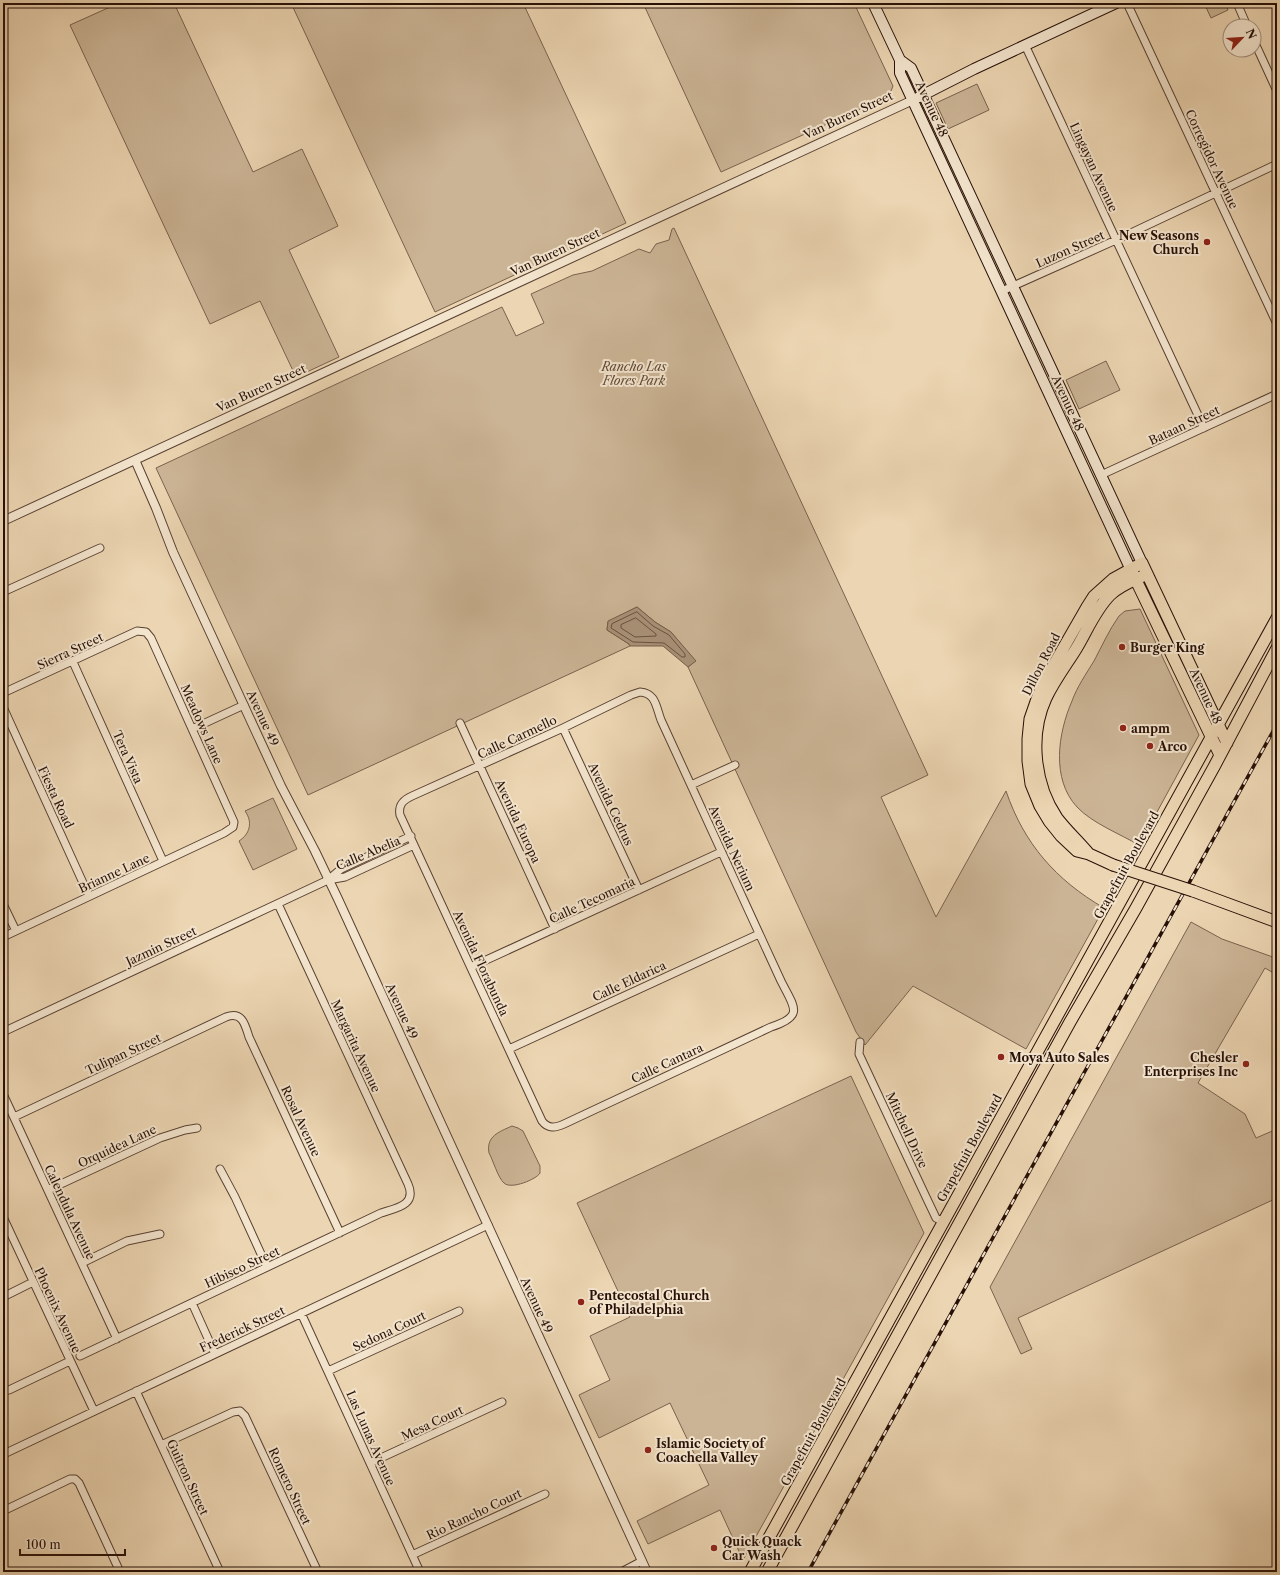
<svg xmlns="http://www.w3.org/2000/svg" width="1280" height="1575" viewBox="0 0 1280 1575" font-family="'Libre Caslon Text',serif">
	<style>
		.green { fill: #cbb495; stroke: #79624e }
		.water { fill: #a99278; stroke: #755e4b }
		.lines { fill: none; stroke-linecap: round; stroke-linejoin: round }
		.shore { stroke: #685140; stroke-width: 1 }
		.minor-casing { stroke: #584132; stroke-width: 9 }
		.tertiary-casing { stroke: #584132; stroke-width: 10 }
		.secondary-casing { stroke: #271007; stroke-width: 12 }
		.primary-casing { stroke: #271007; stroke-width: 13 }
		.minor { stroke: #f3e4cd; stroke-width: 7 }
		.tertiary { stroke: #f3e4cd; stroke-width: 8 }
		.secondary { stroke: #f3e4cd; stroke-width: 10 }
		.primary { stroke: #ecd5b2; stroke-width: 11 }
		.rail-casing { stroke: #271007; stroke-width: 3.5 }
		.rail { stroke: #f3e4cd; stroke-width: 2; stroke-dasharray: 6; stroke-linecap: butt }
		.primary-bridge-casing { stroke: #271007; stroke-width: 13; stroke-linecap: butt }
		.primary-bridge { stroke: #ecd5b2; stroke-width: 11 }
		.poi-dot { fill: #8f2418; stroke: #f3e4cd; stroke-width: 1.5 }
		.labels { text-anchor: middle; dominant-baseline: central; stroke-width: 4; stroke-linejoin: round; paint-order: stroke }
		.street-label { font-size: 12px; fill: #271007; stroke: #f3e4cd }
		.poi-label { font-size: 12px; font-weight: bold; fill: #271007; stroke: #f3e4cd; text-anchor: start }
		.park-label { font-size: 12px; font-style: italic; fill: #604939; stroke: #f3e4cd }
	</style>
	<rect width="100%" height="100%" fill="#ecd5b2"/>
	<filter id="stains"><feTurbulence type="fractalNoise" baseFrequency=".005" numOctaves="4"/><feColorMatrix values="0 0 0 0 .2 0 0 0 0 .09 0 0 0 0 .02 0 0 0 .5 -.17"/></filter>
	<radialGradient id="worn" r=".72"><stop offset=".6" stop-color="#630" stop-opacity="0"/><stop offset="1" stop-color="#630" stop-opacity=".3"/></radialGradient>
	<path class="green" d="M 119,3 L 174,3 L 253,172 L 302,149 L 338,226 L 289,250 L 339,357 L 296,377 L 260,301 L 210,324 L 70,25 Z
		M 291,3 L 523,3 L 626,223 L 435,312 Z
		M 643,3 L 854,3 L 893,86 L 889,96 L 721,172 Z
		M 1204,3 L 1225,3 L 1228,10 L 1211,18 Z
		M 977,84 L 989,110 L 948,129 L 936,103 Z
		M 674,228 L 928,775 L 881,797 L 936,917 L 1006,791 C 1024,844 1056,880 1104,908 L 1026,1049 L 913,986 L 865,1045 L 856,1032 L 688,667 L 695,661 L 671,632 L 655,622 L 637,607 L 608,622 L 607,630 L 629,644 L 630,646 L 308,795 L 156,468 L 502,307 L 516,336 L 544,323 L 531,294 L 573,275 L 592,271 L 639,249 L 650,253 L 656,244 L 669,240 L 672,229 Z
		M 1106,361 L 1120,390 L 1079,409 L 1066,380 Z
		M 1140,609 L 1199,735 L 1139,845 C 1120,834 1092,823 1077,807 C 1051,779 1058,733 1072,701 C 1077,687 1086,674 1094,661 C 1102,646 1109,630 1119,616 L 1125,611 Z
		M 273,798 L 297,849 L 253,870 L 239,841 C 250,834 253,822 245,811 Z
		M 1191,922 L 1222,939 L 1270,956 L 1277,960 L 1277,975 L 1265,968 L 1198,1083 L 1245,1114 L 1256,1138 L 1277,1129 L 1277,1198 L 1018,1318 L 1032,1349 L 1021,1354 L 990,1287 Z
		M 851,1076 L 924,1233 L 743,1560 L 720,1510 L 648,1544 L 637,1521 L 709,1485 L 670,1403 L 599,1438 L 579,1395 L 610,1380 L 590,1336 L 630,1317 L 577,1203 Z
		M 512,1126 L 518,1128 L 523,1131 L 540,1166 C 540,1167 540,1172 540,1173 C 537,1179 511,1190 504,1183 C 498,1178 493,1160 489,1153 C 486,1136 499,1132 512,1126 Z"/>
	<path class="water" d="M 637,607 L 655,622 L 671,632 L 696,661 L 688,667 L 663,646 L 630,646 L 629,644 L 607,630 L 608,621 Z"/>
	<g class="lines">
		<path class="shore" d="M 637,612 L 653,626 L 669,635 L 685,654 L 685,657 L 682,657 L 664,643 L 633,642 L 611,628 L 612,624 Z
			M 636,618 L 656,634 L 656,636 L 635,637 L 621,628 L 621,625 Z"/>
		<g class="minor-casing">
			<path id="minor" d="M 1127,3 L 1277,324
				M 1237,3 L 1247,26
				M 1254,41 L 1277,91
				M 1025,45 L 1204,428
				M 1002,291 L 1116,240 L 1277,164
				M 1101,475 L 1277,394
				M 3,592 L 100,548
				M 73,662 L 163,861
				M 640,692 C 656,693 656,707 661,720 L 781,981 C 794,1007 805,1016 771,1027 L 564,1124 C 555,1128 548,1129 542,1121 L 400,815 C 398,805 403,800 412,796 L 563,728 L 631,695 Z
				M 3,693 L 137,631 L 146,632 L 151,638 L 234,822 L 233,827 L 224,833 L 3,937
				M 3,707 L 89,896
				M 460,723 L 555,929
				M 563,728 L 639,890
				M 192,729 L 244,705
				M 691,785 L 735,765
				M 328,880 L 345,877 L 414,845
				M 3,904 L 16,931
				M 471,967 L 721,852
				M 3,1032 L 328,880 L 341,869 L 411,836
				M 860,1042 L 859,1054 L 926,1197 L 936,1218 L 944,1222
				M 509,1049 L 759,934
				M 3,1094 L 117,1339
				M 14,1117 L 226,1017 C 242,1011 245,1024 249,1037 L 340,1233
				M 220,1169 L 235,1197 L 267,1267
				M 48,1190 L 160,1138 L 185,1130 L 197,1128
				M 3,1217 L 94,1411
				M 82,1263 L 127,1241 L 160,1234
				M 3,1297 L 33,1282
				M 192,1303 L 215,1354
				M 301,1313 L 420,1572
				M 80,1356 L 381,1213 C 397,1208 417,1205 408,1184 L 278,904
				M 328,1371 L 459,1311
				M 9,1390 L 70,1361
				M 136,1391 L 220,1572
				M 161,1445 L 233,1412 L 240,1411 L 245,1416 L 318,1572
				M 3,1453 L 6,1453 L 488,1225
				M 370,1463 L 502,1402
				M 3,1511 L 70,1479 L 75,1479 L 79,1483 L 120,1572
				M 412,1555 L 545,1494
				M 621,1572 L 642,1561"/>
		</g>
		<g class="tertiary-casing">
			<path id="tertiary" d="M 135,460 L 156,508 L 173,552 L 281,786 L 315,851 L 338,899 L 647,1572
				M 3,521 L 913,100"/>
		</g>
		<g class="secondary-casing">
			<path id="secondary" d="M 873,3 L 900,60 L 900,73 L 1130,568
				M 900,60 L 911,68 L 1142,563
				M 919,97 L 974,69 L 1116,3"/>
		</g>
		<g class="primary-casing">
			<path id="primary" d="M 1133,574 L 1220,755
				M 1089,854 C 1079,842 1067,831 1057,818 C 1034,784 1029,735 1046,698 C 1054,681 1066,665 1076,649 C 1087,631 1095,610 1110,595 C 1120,585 1135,580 1147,574
				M 1113,865 L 1089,854 L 1077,851 L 1061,836 L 1049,821 L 1040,806 L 1031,784 L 1028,761 L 1028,739 L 1030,719 L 1038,696 L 1045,680 L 1087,607 L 1094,596 L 1113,579 L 1142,563 L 1227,743
				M 1193,891 L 1277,922
				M 750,1572 L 1277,618
				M 767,1572 L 1070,1022 L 1136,908 L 1215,765 L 1277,648"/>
		</g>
		<use href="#minor" class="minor"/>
		<use href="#tertiary" class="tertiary"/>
		<use href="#secondary" class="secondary"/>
		<use href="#primary" class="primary"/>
		<g class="rail-casing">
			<path id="rail" d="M 808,1572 L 1277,724"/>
		</g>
		<use href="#rail" class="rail"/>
		<g class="primary-bridge-casing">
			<path id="primary-bridge" d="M 1113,865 L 1193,891"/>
		</g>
		<use href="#primary-bridge" class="primary-bridge"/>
	</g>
	<g class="poi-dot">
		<circle cx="1207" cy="242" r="4"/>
		<circle cx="1122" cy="647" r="4"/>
		<circle cx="1123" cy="728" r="4"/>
		<circle cx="1150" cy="746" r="4"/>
		<circle cx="1001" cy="1057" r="4"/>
		<circle cx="1246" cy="1064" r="4"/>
		<circle cx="581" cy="1302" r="4"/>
		<circle cx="648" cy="1450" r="4"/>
		<circle cx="714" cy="1548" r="4"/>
	</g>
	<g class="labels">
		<g class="street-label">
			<text transform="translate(932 109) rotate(65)">Avenue 48</text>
			<text transform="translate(848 115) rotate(-25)">Van Buren Street</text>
			<text transform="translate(1212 159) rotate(65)">Corregidor Avenue</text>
			<text transform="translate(1094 167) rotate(65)">Lingayan Avenue</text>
			<text transform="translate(1070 249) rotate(-24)">Luzon Street</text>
			<text transform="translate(555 252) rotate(-25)">Van Buren Street</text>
			<text transform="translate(261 388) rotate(-25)">Van Buren Street</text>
			<text transform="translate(1068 403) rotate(65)">Avenue 48</text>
			<text transform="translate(1184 425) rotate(-25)">Bataan Street</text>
			<text transform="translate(70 651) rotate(-25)">Sierra Street</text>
			<text transform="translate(1041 664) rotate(-63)">Dillon Road</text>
			<text transform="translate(1206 696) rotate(65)">Avenue 48</text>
			<text transform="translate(263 718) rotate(65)">Avenue 49</text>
			<text transform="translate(202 724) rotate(66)">Meadows Lane</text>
			<text transform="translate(517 737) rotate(-25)">Calle Carmello</text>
			<text transform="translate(128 757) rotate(66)">Tera Vista</text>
			<text transform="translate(56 797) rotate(65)">Fiesta Road</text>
			<text transform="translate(611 804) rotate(65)">Avenida Cedrus</text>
			<text transform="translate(518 821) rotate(65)">Avenida Europa</text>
			<text transform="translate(732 848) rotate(65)">Avenida Nerium</text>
			<text transform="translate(368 853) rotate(-23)">Calle Abelia</text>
			<text transform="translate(1126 865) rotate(-61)">Grapefruit Boulevard</text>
			<text transform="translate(114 873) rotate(-25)">Brianne Lane</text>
			<text transform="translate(592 900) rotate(-25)">Calle Tecomaria</text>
			<text transform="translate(161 946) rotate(-25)">Jazmin Street</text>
			<text transform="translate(481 963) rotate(65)">Avenida Florabunda</text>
			<text transform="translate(629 981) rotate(-25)">Calle Eldarica</text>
			<text transform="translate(402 1011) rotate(65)">Avenue 49</text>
			<text transform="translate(356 1046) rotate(65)">Margarita Avenue</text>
			<text transform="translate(123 1054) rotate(-25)">Tulipan Street</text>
			<text transform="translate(667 1063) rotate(-25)">Calle Cantara</text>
			<text transform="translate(301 1121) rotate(65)">Rosal Avenue</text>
			<text transform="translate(907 1130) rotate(65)">Mitchell Drive</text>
			<text transform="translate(117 1146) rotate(-25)">Orquidea Lane</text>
			<text transform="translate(969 1148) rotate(-61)">Grapefruit Boulevard</text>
			<text transform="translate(70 1212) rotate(65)">Calendula Avenue</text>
			<text transform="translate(242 1267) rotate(-25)">Hibisco Street</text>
			<text transform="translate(537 1305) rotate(65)">Avenue 49</text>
			<text transform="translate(58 1310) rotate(65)">Phoenix Avenue</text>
			<text transform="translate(242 1329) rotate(-25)">Frederick Street</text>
			<text transform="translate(389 1331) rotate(-25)">Sedona Court</text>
			<text transform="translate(432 1423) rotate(-25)">Mesa Court</text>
			<text transform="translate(813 1432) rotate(-61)">Grapefruit Boulevard</text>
			<text transform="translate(371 1438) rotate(66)">Las Lunas Avenue</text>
			<text transform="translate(188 1477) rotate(65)">Guitron Street</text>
			<text transform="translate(290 1486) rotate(65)">Romero Street</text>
			<text transform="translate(474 1514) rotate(-25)">Rio Rancho Court</text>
		</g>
		<g class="poi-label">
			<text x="1199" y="235" text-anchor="end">New Seasons<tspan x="1199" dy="14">Church</tspan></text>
			<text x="1130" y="647">Burger King</text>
			<text x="1131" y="728">ampm</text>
			<text x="1158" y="746">Arco</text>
			<text x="1009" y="1057">Moya Auto Sales</text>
			<text x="1238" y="1057" text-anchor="end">Chesler<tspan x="1238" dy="14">Enterprises Inc</tspan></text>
			<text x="589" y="1295">Pentecostal Church<tspan x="589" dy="14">of Philadelphia</tspan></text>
			<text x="656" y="1443">Islamic Society of<tspan x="656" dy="14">Coachella Valley</tspan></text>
			<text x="722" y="1541">Quick Quack<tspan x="722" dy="14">Car Wash</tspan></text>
		</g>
		<g class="park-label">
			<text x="634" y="366">Rancho Las<tspan x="634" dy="14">Flores Park</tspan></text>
		</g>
	</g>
	<rect width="1280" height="1575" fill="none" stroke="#ecd5b2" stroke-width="16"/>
	<rect x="4" y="4" width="1272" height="1567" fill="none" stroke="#271007" stroke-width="2"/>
	<rect x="8" y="8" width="1264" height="1559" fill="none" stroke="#271007"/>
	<g transform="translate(1242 38) rotate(65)"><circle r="19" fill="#f3e4cd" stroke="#a18f7e"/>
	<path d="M0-3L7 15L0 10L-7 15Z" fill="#8f2418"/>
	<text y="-6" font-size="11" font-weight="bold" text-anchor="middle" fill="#271007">N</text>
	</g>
	<path d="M20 1549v6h105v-6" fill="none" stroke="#271007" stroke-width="2"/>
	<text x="26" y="1549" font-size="12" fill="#271007" stroke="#f3e4cd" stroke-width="3" paint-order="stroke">100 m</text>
	<rect width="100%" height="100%" filter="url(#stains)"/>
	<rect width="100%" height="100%" fill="url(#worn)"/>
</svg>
